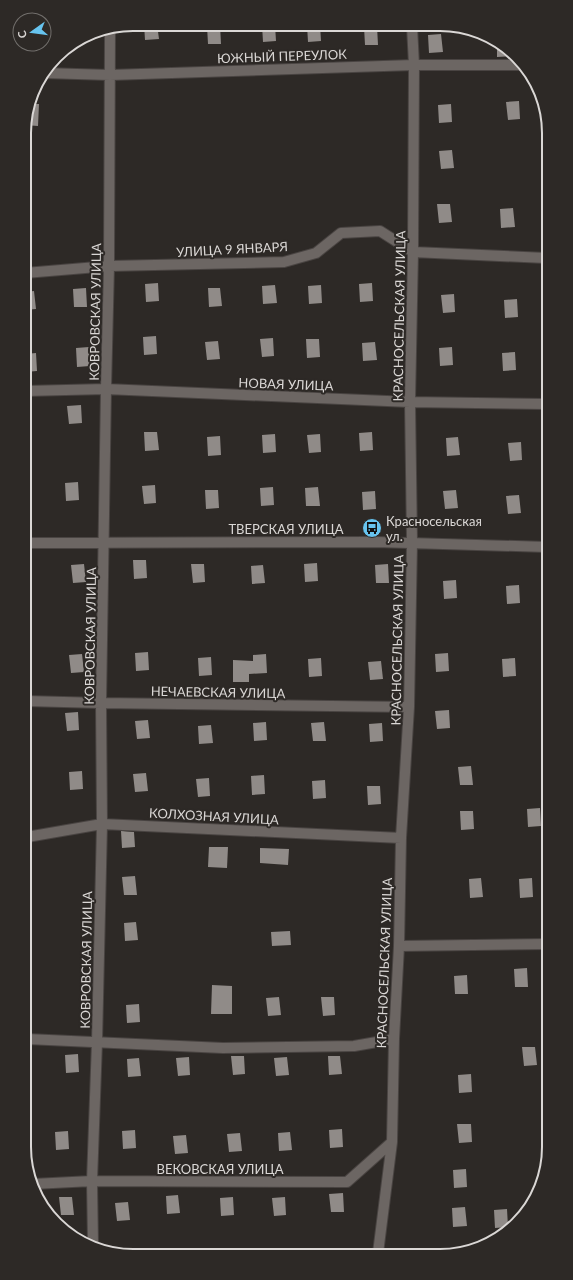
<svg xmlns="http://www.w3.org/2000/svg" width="573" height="1280" viewBox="0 0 573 1280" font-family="Lato,sans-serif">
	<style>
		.building { fill: #908b88 }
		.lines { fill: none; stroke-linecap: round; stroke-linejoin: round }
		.street-casing { stroke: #494442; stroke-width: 12 }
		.street { stroke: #6c6663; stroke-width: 10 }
		.labels { text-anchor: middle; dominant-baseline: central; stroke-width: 4; stroke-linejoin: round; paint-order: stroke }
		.street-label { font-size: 13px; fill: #dad7d5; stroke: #2d2926 }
		.poi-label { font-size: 13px; fill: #dad7d5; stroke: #2d2926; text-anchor: start }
		.rim { fill: none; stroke: #dad7d5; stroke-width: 2 }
	</style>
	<rect width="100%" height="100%" fill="#2d2926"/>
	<path class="building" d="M 144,24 L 157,24 L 159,39 L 145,40 Z
		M 220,25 L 221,44 L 208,44 L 207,26 Z
		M 262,25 L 275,25 L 276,41 L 263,42 Z
		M 307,25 L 320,25 L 321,41 L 308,42 Z
		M 377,26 L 378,45 L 365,45 L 364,27 Z
		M 441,34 L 443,52 L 429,53 L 428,35 Z
		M 497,44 L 512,51 L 515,56 L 497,57 Z
		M 519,101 L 520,119 L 508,120 L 506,102 Z
		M 30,104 L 39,104 L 38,126 L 24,125 Z
		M 451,104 L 452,122 L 439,123 L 438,105 Z
		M 452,150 L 454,168 L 441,169 L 439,151 Z
		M 437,204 L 450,204 L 452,222 L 439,223 Z
		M 513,208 L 515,227 L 501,228 L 500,209 Z
		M 158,283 L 159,301 L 146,302 L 145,284 Z
		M 372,283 L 373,301 L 360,302 L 359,284 Z
		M 275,285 L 277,303 L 263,304 L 262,286 Z
		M 321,285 L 322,303 L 309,304 L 308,286 Z
		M 86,288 L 87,307 L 74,307 L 73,289 Z
		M 208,288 L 220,288 L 222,306 L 209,307 Z
		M 34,291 L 36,309 L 25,310 L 25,292 Z
		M 454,294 L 455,312 L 443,313 L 441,295 Z
		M 517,299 L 518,317 L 505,318 L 504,300 Z
		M 156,336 L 157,354 L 144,355 L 143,337 Z
		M 273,338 L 274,356 L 262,357 L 260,339 Z
		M 306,339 L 319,339 L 320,357 L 307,358 Z
		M 218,341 L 220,359 L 207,360 L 205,342 Z
		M 375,342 L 377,360 L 363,361 L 362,343 Z
		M 89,347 L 90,366 L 77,367 L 76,348 Z
		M 452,347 L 453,365 L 440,366 L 439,348 Z
		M 515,352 L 516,370 L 503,371 L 502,353 Z
		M 36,353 L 37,371 L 25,372 L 25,354 Z
		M 81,405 L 82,423 L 69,424 L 67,406 Z
		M 144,432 L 157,432 L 159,450 L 145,451 Z
		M 372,432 L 373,450 L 360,451 L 359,433 Z
		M 275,434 L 276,452 L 263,453 L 262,435 Z
		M 320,434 L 321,452 L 309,453 L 307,435 Z
		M 220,436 L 221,455 L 208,456 L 207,437 Z
		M 458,437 L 460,455 L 447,456 L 446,438 Z
		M 521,442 L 522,460 L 510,461 L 508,443 Z
		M 78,482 L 79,500 L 66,501 L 65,483 Z
		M 155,485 L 156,503 L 144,504 L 142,486 Z
		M 273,487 L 274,505 L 261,506 L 260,488 Z
		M 318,487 L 320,506 L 306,506 L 305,488 Z
		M 205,490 L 218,490 L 219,508 L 206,509 Z
		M 456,490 L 458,508 L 445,509 L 443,491 Z
		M 375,491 L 376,509 L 363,510 L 362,492 Z
		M 519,495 L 521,513 L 508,514 L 506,496 Z
		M 133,560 L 146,560 L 147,578 L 134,579 Z
		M 317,563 L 318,581 L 305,582 L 304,564 Z
		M 84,564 L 86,582 L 73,583 L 71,565 Z
		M 191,564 L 204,564 L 205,582 L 193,583 Z
		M 388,564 L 389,583 L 376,583 L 375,565 Z
		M 263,565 L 265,583 L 252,584 L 251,566 Z
		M 456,580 L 457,598 L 444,599 L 443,581 Z
		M 519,585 L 520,603 L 507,604 L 506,586 Z
		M 148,652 L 149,670 L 136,671 L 135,653 Z
		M 448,653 L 449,671 L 436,672 L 435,654 Z
		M 82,654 L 84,672 L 71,673 L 69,655 Z
		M 266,654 L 267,673 L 249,674 L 249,682 L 233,682 L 233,660 L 253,661 L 253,655 Z
		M 211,657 L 212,675 L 199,676 L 198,658 Z
		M 321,658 L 322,676 L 309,677 L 308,659 Z
		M 515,658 L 516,676 L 503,677 L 502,659 Z
		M 381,661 L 383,679 L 370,680 L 368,662 Z
		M 449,710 L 450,728 L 437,729 L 435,711 Z
		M 78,712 L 79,730 L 67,731 L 65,713 Z
		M 148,720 L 150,738 L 137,739 L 135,721 Z
		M 266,722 L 267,740 L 254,741 L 253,723 Z
		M 324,722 L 326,741 L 313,741 L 311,723 Z
		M 382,723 L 383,741 L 370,742 L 369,724 Z
		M 211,725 L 213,743 L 199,744 L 198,726 Z
		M 471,766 L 473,785 L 460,785 L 458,767 Z
		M 82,771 L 83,789 L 70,790 L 69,772 Z
		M 146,773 L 148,791 L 135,792 L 133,774 Z
		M 264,775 L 265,794 L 252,795 L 251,776 Z
		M 209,778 L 210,796 L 198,797 L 196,779 Z
		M 325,780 L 326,798 L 313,799 L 312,781 Z
		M 367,786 L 380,786 L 381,804 L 368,805 Z
		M 540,808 L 541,826 L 528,827 L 527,809 Z
		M 460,811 L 473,811 L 474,829 L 461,830 Z
		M 121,831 L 134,832 L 135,847 L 122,848 Z
		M 209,847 L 228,847 L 227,868 L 208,867 Z
		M 260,848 L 289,849 L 288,865 L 260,863 Z
		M 135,876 L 137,895 L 124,895 L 122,877 Z
		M 481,878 L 483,897 L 470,898 L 469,879 Z
		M 532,878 L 533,897 L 520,898 L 519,879 Z
		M 136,922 L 138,940 L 125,941 L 124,923 Z
		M 290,931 L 291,945 L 272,946 L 271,932 Z
		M 527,968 L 528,987 L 515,987 L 514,969 Z
		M 467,975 L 468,994 L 455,994 L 454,976 Z
		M 212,985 L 232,986 L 232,1014 L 211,1014 Z
		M 279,997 L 281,1015 L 268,1016 L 266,998 Z
		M 321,997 L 334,997 L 335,1015 L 323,1016 Z
		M 139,1004 L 140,1022 L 127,1023 L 126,1005 Z
		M 522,1047 L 535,1047 L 537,1065 L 524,1066 Z
		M 78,1054 L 79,1072 L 66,1073 L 65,1055 Z
		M 231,1056 L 244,1056 L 245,1074 L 233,1075 Z
		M 328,1056 L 340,1056 L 342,1074 L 329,1075 Z
		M 189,1057 L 190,1075 L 178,1076 L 176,1058 Z
		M 287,1057 L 289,1075 L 276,1076 L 274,1058 Z
		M 139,1058 L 141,1076 L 128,1077 L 127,1059 Z
		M 471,1074 L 472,1092 L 459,1093 L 458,1075 Z
		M 457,1124 L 471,1124 L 472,1142 L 459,1143 Z
		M 342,1129 L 343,1147 L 330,1148 L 329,1130 Z
		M 135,1130 L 136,1148 L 123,1149 L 122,1131 Z
		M 68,1131 L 69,1149 L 56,1150 L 55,1132 Z
		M 290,1132 L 292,1150 L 279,1151 L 278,1133 Z
		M 240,1133 L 242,1151 L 229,1152 L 227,1134 Z
		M 186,1135 L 188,1153 L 175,1154 L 173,1136 Z
		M 466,1169 L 467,1187 L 454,1188 L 453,1170 Z
		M 343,1193 L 344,1212 L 331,1212 L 329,1194 Z
		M 178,1195 L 180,1213 L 167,1214 L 166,1196 Z
		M 59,1197 L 72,1197 L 74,1215 L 61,1215 Z
		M 233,1197 L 234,1215 L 221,1216 L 220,1198 Z
		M 285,1197 L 286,1215 L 274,1216 L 272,1198 Z
		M 128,1202 L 130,1220 L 117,1221 L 115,1203 Z
		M 465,1207 L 467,1226 L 453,1227 L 452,1208 Z
		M 507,1209 L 508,1227 L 495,1228 L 494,1210 Z"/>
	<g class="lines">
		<g class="street-casing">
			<path id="street" d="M 44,73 L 110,75 L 414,65 L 521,65
				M 25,273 L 109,266 L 284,262 L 316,253 L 341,233 L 380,231 L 413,252 L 546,258
				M 25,391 L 106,389 L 410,402 L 546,404
				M 26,543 L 376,542 L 547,547
				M 26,701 L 101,703 L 409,707
				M 27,837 L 102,824 L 401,838
				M 399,946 L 548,944
				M 27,1039 L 223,1048 L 354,1046 L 394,1039
				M 33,1184 L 92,1181 L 347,1182 L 392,1142
				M 93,1245 L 92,1181 L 97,1042 L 102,824 L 101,703 L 106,389 L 109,266 L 110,29
				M 378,1253 L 392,1142 L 394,1039 L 399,946 L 401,838 L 409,707 L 412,542 L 410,402 L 413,252 L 414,65 L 412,26"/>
		</g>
		<use href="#street" class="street"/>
	</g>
	<defs>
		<g id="bus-disc" transform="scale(1)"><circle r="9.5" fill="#67c4ef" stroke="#2d2926"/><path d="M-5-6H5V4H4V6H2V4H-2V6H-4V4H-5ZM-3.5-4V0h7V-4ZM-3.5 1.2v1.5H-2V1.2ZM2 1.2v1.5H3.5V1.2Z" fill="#111"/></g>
	</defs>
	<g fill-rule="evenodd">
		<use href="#bus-disc" x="372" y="528"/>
	</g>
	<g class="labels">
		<g class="street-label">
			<text transform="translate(282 56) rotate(-2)">ЮЖНЫЙ ПЕРЕУЛОК</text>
			<text transform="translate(232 249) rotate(-3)">УЛИЦА 9 ЯНВАРЯ</text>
			<text transform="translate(95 312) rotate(-89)">КОВРОВСКАЯ УЛИЦА</text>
			<text transform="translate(399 316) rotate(-89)">КРАСНОСЕЛЬСКАЯ УЛИЦА</text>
			<text transform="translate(286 384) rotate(2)">НОВАЯ УЛИЦА</text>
			<text x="286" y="529">ТВЕРСКАЯ УЛИЦА</text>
			<text transform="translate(90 636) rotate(-89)">КОВРОВСКАЯ УЛИЦА</text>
			<text transform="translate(397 640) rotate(-89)">КРАСНОСЕЛЬСКАЯ УЛИЦА</text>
			<text transform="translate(218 692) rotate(1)">НЕЧАЕВСКАЯ УЛИЦА</text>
			<text transform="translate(214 816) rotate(3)">КОЛХОЗНАЯ УЛИЦА</text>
			<text transform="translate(86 960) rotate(-89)">КОВРОВСКАЯ УЛИЦА</text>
			<text transform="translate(384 963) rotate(-88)">КРАСНОСЕЛЬСКАЯ УЛИЦА</text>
			<text x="220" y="1169">ВЕКОВСКАЯ УЛИЦА</text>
		</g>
		<g class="poi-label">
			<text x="386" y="521">Красносельская<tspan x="386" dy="15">ул.</tspan></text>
		</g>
	</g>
	<path d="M0 0H573V1280H0ZM133 31H440A102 102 0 0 1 542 133V1147A102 102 0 0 1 440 1249H133A102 102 0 0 1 31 1147V133A102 102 0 0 1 133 31Z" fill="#2d2926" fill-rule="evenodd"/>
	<path class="rim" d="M133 31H440A102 102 0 0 1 542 133V1147A102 102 0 0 1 440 1249H133A102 102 0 0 1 31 1147V133A102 102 0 0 1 133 31Z"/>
	<g transform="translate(32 32) rotate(256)"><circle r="19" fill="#2d2926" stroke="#726f6c"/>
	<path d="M0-3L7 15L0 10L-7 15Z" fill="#67c4ef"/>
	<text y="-6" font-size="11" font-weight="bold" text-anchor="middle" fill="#dad7d5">С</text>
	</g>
</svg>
